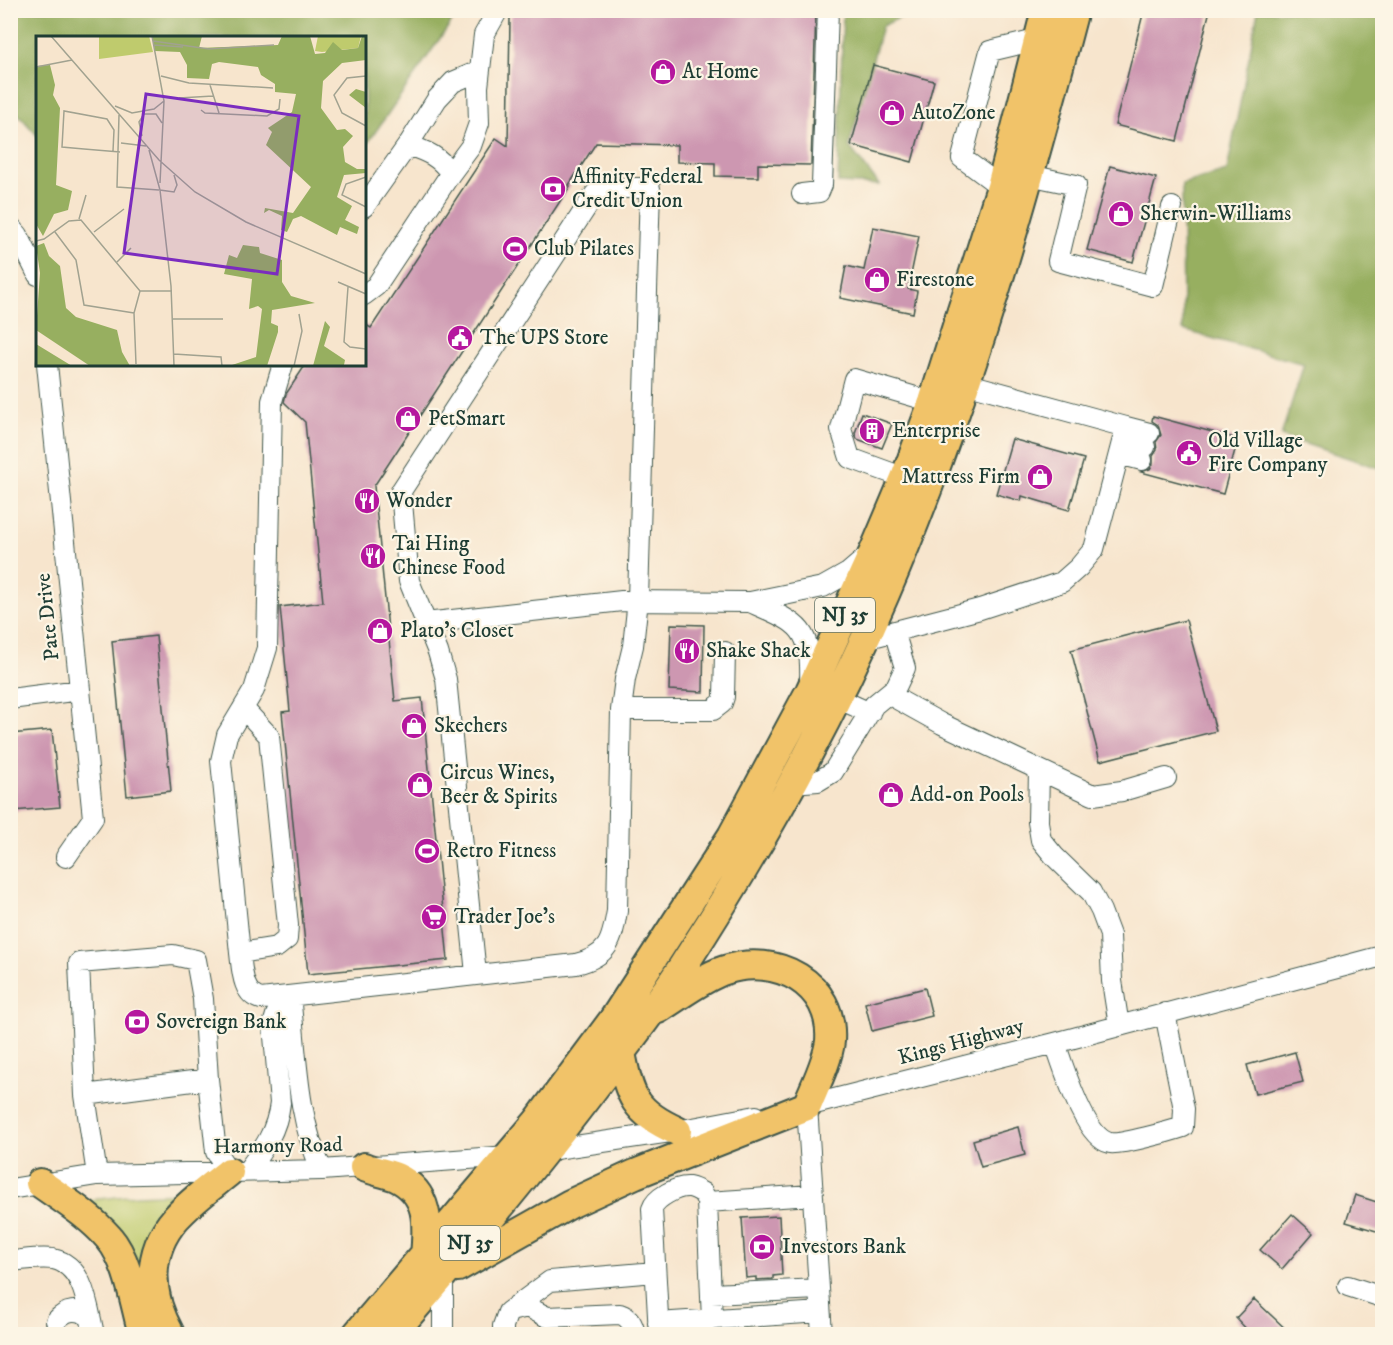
<svg xmlns="http://www.w3.org/2000/svg" width="1393" height="1345" viewBox="0 0 1393 1345" font-family="'IM FELL DW Pica',serif">
	<style>
		.green { fill: #bfcb6d; stroke: #6f8450; stroke-width: 1.5 }
		.forest { fill: #97af60; stroke: #5b764a; stroke-width: 1.5 }
		.building { fill: #cd97b1 }
		.lines { fill: none; stroke-linecap: round; stroke-linejoin: round }
		.minor-casing { stroke: #3f564b; stroke-width: 22 }
		.highway-casing { stroke: #3f564b; stroke-width: 32 }
		.minor { stroke: #fff; stroke-width: 20 }
		.highway { stroke: #f1c369; stroke-width: 28 }
		.labels { text-anchor: middle; dominant-baseline: central; stroke-width: 4.5; stroke-linejoin: round; paint-order: stroke }
		.shield { fill: #fcf5e5; stroke: #617469; stroke-width: 1.5 }
		.shield-label { font-size: 20px; font-weight: bold; fill: #1f3d34 }
		.poi-label { font-size: 21px; fill: #1f3d34; stroke: #fcf5e5; text-anchor: start }
		.street-label { font-size: 21px; fill: #1f3d34; stroke: #fcf5e5 }
		.inset-road { fill: none; stroke: #a1a290; stroke-width: 1.5 }
		.view { fill: #7b2cbf; fill-opacity: 0.15; stroke: #7b2cbf; stroke-width: 3 }
		.inset-edge { fill: none; stroke: #1f3d34; stroke-width: 3 }
	</style>
	<rect width="100%" height="100%" fill="#fcf5e5"/>
	<filter id="ink" filterUnits="userSpaceOnUse"><feTurbulence type="fractalNoise" baseFrequency=".0167" numOctaves="2"/><feDisplacementMap in="SourceGraphic" scale="12" xChannelSelector="R" yChannelSelector="G"/><feConvolveMatrix kernelMatrix="1 2 1 2 8 2 1 2 1" color-interpolation-filters="sRGB"/></filter>
	<filter id="wash" filterUnits="userSpaceOnUse"><feTurbulence type="fractalNoise" baseFrequency=".008" numOctaves="4" result="noise"/><feDisplacementMap in="SourceGraphic" scale="24" xChannelSelector="R" yChannelSelector="G"/><feGaussianBlur stdDeviation="1.35" result="paint"/><feColorMatrix in="noise" values="0 0 0 0 0 0 0 0 0 0 0 0 0 0 0 0 0 1.4 0 .05"/><feComposite in="paint" operator="in"/></filter>
	<g filter="url(#wash)">
		<rect width="100%" height="100%" fill="#f7e5cd"/>
		<path class="green" d="M 187,1193 L 141,1269 L 89,1206 L 90,1200 L 137,1195 Z"/>
		<path class="forest" d="M 11,10 L 459,10 L 459,11 L 365,147 L 364,38 L 38,38 L 37,135 L 11,106 Z
			M 843,11 L 914,11 L 882,26 L 849,146 L 879,185 L 838,183 Z
			M 1258,11 L 1382,11 L 1382,469 L 1281,436 L 1304,364 L 1183,330 L 1182,184 L 1227,171 Z"/>
		<g id="blocks">
			<path class="building" d="M 515,10 L 816,10 L 811,165 L 758,164 L 758,177 L 715,176 L 715,163 L 677,162 L 677,145 L 596,143 L 569,185 L 570,186 L 374,486 L 395,701 L 422,698 L 448,960 L 308,974 L 282,712 L 290,711 L 280,607 L 323,602 L 305,422 L 284,402 L 286,394 L 306,364 L 364,364 L 364,324 L 371,328 L 496,138 L 508,146 L 510,18 Z
				M 1144,10 L 1210,10 L 1177,141 L 1115,125 Z
				M 873,65 L 934,81 L 912,162 L 851,145 Z
				M 1110,166 L 1156,178 L 1133,262 L 1087,250 Z
				M 873,227 L 919,236 L 908,289 L 917,291 L 913,313 L 840,298 L 846,266 L 864,270 Z
				M 862,413 L 892,424 L 882,448 L 857,439 L 855,433 Z
				M 1153,416 L 1238,439 L 1223,494 L 1141,472 L 1150,469 L 1153,464 L 1153,456 L 1157,450 L 1156,442 L 1161,435 L 1158,425 L 1152,421 Z
				M 1012,439 L 1084,459 L 1069,510 L 1022,496 L 1021,501 L 996,494 Z
				M 1186,620 L 1216,731 L 1100,761 L 1071,650 Z
				M 671,624 L 704,625 L 703,692 L 669,690 Z
				M 156,636 L 171,791 L 127,796 L 112,641 Z
				M 52,730 L 60,807 L 13,811 L 10,785 L 10,734 Z
				M 925,988 L 932,1016 L 872,1031 L 865,1003 Z
				M 1295,1052 L 1303,1082 L 1255,1094 L 1247,1065 Z
				M 1018,1127 L 1025,1155 L 981,1167 L 973,1140 Z
				M 1355,1195 L 1383,1204 L 1383,1233 L 1346,1222 Z
				M 1292,1214 L 1313,1233 L 1282,1269 L 1260,1250 Z
				M 779,1216 L 782,1275 L 773,1276 L 773,1279 L 756,1280 L 756,1277 L 746,1278 L 742,1218 Z
				M 1254,1299 L 1292,1335 L 1252,1335 L 1236,1318 Z"/>
		</g>
	</g>
	<g filter="url(#ink)">
		<use href="#blocks" fill-opacity="0" stroke="#3f564b" stroke-width="1.5"/>
		<g class="lines">
			<g class="minor-casing">
				<path id="minor" d="M 408,145 C 428,152 438,156 451,173
					M 1029,175 L 1076,185 L 1058,261 L 1153,286 L 1172,207
					M 1001,187 L 962,158 L 990,51 L 1040,39
					M 802,194 L 819,192 L 822,185 L 828,10
					M 364,207 L 408,145 L 437,99 L 453,82 L 479,71
					M 10,226 L 18,235 L 38,275
					M 364,295 L 376,286 L 451,173 L 471,146 L 479,123 L 478,87 L 484,35 L 498,10
					M 47,364 L 93,818 L 66,857
					M 283,364 L 272,401 L 267,648 L 254,690 L 227,735 L 221,761 L 240,953 C 242,968 242,995 261,999 L 576,964 C 609,956 612,941 617,911 L 621,710 L 625,679 L 633,646 L 638,600 L 650,188 L 609,188 L 595,194 L 401,491 L 409,581 L 438,652 L 446,679 L 476,974
					M 1126,427 L 1149,433
					M 1123,441 L 1145,447
					M 1119,454 L 1142,460
					M 905,478 L 850,458 L 841,429 L 854,379 L 933,402
					M 750,602 C 798,623 812,626 810,683
					M 425,623 L 622,601 L 750,602 L 823,587 L 848,573 L 869,555
					M 865,639 L 980,609 L 1062,582 L 1079,567 L 1094,549 L 1126,427 L 954,380
					M 888,694 L 942,724 L 1093,795 L 1122,791 L 1166,778
					M 837,698 L 870,713
					M 10,699 L 80,690
					M 621,710 L 713,710 L 722,703 L 724,697 L 725,652
					M 1039,770 L 1038,822 L 1041,840 L 1055,857 L 1091,892 L 1101,911 L 1110,935 L 1112,981 L 1119,1026
					M 792,783 L 818,781 L 833,772 L 874,705 L 896,687 L 905,668 L 894,631
					M 240,953 L 277,947 L 287,939 L 288,925 L 269,736 L 243,708
					M 290,996 C 297,1054 296,1116 322,1170
					M 1055,1043 C 1063,1065 1084,1138 1110,1143 C 1121,1145 1171,1131 1183,1127 L 1184,1109 L 1165,1013
					M 85,1095 L 208,1079
					M 807,1106 L 822,1334
					M 799,1108 L 1055,1043 L 1382,956
					M 247,1171 C 263,1150 277,1131 280,1103 L 273,1025 L 276,1015 L 290,996
					M 97,1175 L 85,1095 L 79,963 L 173,955 L 196,960 L 203,999 L 208,1079 L 216,1152 L 229,1172
					M 10,1189 L 97,1175 L 322,1170 L 508,1156 L 677,1131 L 756,1116
					M 707,1202 L 812,1195
					M 10,1261 C 24,1260 40,1257 53,1259 C 85,1265 88,1310 94,1334
					M 1348,1286 L 1382,1297
					M 711,1294 L 819,1289
					M 510,1311 L 528,1307 L 547,1317 L 620,1314 C 630,1317 633,1325 635,1334
					M 56,1321 C 66,1309 77,1308 90,1317
					M 658,1323 L 820,1312
					M 443,1334 L 443,1275
					M 503,1334 L 503,1326 L 508,1312 L 550,1281 L 655,1272
					M 659,1334 L 652,1209 C 655,1198 677,1186 689,1187 C 694,1188 698,1190 703,1193 L 707,1202 L 712,1320"/>
			</g>
			<g class="highway-casing">
				<path id="highway" d="M 621,1052 C 629,1097 635,1112 677,1131
					M 364,1167 C 374,1171 386,1173 396,1177 C 430,1193 428,1224 425,1256
					M 40,1183 C 64,1200 90,1216 109,1238 C 129,1261 135,1306 143,1334
					M 458,1267 L 570,1204 L 635,1174 L 807,1106 C 814,1088 828,1061 830,1041 C 834,983 776,953 725,970 C 703,977 678,997 658,1009
					M 170,1334 C 149,1296 145,1253 176,1218 C 191,1201 212,1186 229,1172
					M 357,1334 L 537,1122 L 613,1020 L 732,836 L 810,691 L 875,549 L 905,478 L 933,402 L 1001,187 L 1046,10
					M 392,1334 C 465,1250 536,1165 603,1076 C 630,1040 658,1004 683,966 C 760,847 830,723 885,594 C 966,406 1022,208 1074,10"/>
			</g>
			<use href="#minor" class="minor"/>
			<use href="#highway" class="highway"/>
		</g>
	</g>
	<defs>
		<g id="shop-disc" transform="scale(1.35)"><circle r="9.5" fill="#b5179e" stroke="#fcf5e5"/><path d="M-5-2.5h2.3a2.7 3.5 0 0 1 5.4 0H5L5.5 6h-11ZM-1.5-2.5h3a1.5 2.3 0 0 0-3 0Z" fill="#fff"/></g>
		<g id="bank-disc" transform="scale(1.35)"><circle r="9.5" fill="#b5179e" stroke="#fcf5e5"/><path d="M-6-4H6V4H-6ZM0-2.3a2.3 2.3 0 1 0 0 4.6a2.3 2.3 0 1 0 0-4.6Z" fill="#fff"/></g>
		<g id="stadium-disc" transform="scale(1.35)"><circle r="9.5" fill="#b5179e" stroke="#fcf5e5"/><path d="M0-5a6.5 5 0 1 0 0 10a6.5 5 0 1 0 0-10ZM-3.5-1.8h7v3.6h-7Z" fill="#fff"/></g>
		<g id="civic-disc" transform="scale(1.35)"><circle r="9.5" fill="#b5179e" stroke="#fcf5e5"/><path d="M-.6-6.5H3V-4.5H.6V-3L4-1V1h2V6H-6V1h2V-1L-.6-3ZM-1.2 2.5V6h2.4V2.5Z" fill="#fff"/></g>
		<g id="building-disc" transform="scale(1.35)"><circle r="9.5" fill="#b5179e" stroke="#fcf5e5"/><path d="M-4-6H4V6H1V3H-1V6H-4ZM-2.5-4.3h1.7v1.8h-1.7ZM.8-4.3h1.7v1.8H.8ZM-2.5-1h1.7V.8h-1.7ZM.8-1h1.7V.8H.8Z" fill="#fff"/></g>
		<g id="restaurant-disc" transform="scale(1.35)"><circle r="9.5" fill="#b5179e" stroke="#fcf5e5"/><path d="M-5-6h1v4h1v-4h1v4h1v-4h1v5L-1.5 .5V6h-2V.5L-5-1ZM5-6V6H3V1.5H1.5Q1.5-4 5-6Z" fill="#fff"/></g>
		<g id="supermarket-disc" transform="scale(1.35)"><circle r="9.5" fill="#b5179e" stroke="#fcf5e5"/><path d="M-6-5.5h2.5l.6 2H6L4.5 2H-2.5L-4.4-4H-6ZM-1.5 3.2a1.3 1.3 0 1 0 .1 0ZM3 3.2a1.3 1.3 0 1 0 .1 0Z" fill="#fff"/></g>
	</defs>
	<g fill-rule="evenodd">
		<use href="#shop-disc" x="663" y="72"/>
		<use href="#shop-disc" x="892" y="113"/>
		<use href="#bank-disc" x="553" y="189"/>
		<use href="#shop-disc" x="1121" y="214"/>
		<use href="#stadium-disc" x="515" y="249"/>
		<use href="#shop-disc" x="877" y="280"/>
		<use href="#civic-disc" x="460" y="338"/>
		<use href="#shop-disc" x="408" y="419"/>
		<use href="#building-disc" x="872" y="431"/>
		<use href="#civic-disc" x="1189" y="453"/>
		<use href="#shop-disc" x="1040" y="477"/>
		<use href="#restaurant-disc" x="367" y="501"/>
		<use href="#restaurant-disc" x="373" y="556"/>
		<use href="#shop-disc" x="380" y="631"/>
		<use href="#restaurant-disc" x="687" y="651"/>
		<use href="#shop-disc" x="414" y="726"/>
		<use href="#shop-disc" x="420" y="785"/>
		<use href="#shop-disc" x="891" y="795"/>
		<use href="#stadium-disc" x="427" y="851"/>
		<use href="#supermarket-disc" x="434" y="917"/>
		<use href="#bank-disc" x="137" y="1022"/>
		<use href="#bank-disc" x="762" y="1247"/>
	</g>
	<g class="labels">
		<g class="shield">
			<rect x="815" y="598" width="60" height="34" rx="4.5"/>
			<rect x="440" y="1226" width="60" height="34" rx="4.5"/>
		</g>
		<g class="shield-label">
			<text x="845" y="615">NJ 35</text>
			<text x="470" y="1243">NJ 35</text>
		</g>
		<g class="poi-label">
			<text x="682" y="72">At Home</text>
			<text x="912" y="113">AutoZone</text>
			<text x="572" y="177">Affinity Federal<tspan x="572" dy="24">Credit Union</tspan></text>
			<text x="1140" y="214">Sherwin-Williams</text>
			<text x="534" y="249">Club Pilates</text>
			<text x="896" y="280">Firestone</text>
			<text x="480" y="338">The UPS Store</text>
			<text x="428" y="419">PetSmart</text>
			<text x="892" y="431">Enterprise</text>
			<text x="1208" y="441">Old Village<tspan x="1208" dy="24">Fire Company</tspan></text>
			<text x="1020" y="477" text-anchor="end">Mattress Firm</text>
			<text x="386" y="501">Wonder</text>
			<text x="392" y="544">Tai Hing<tspan x="392" dy="24">Chinese Food</tspan></text>
			<text x="400" y="631">Plato's Closet</text>
			<text x="706" y="651">Shake Shack</text>
			<text x="434" y="726">Skechers</text>
			<text x="440" y="773">Circus Wines,<tspan x="440" dy="24">Beer &amp; Spirits</tspan></text>
			<text x="910" y="795">Add-on Pools</text>
			<text x="446" y="851">Retro Fitness</text>
			<text x="454" y="917">Trader Joe's</text>
			<text x="156" y="1022">Sovereign Bank</text>
			<text x="782" y="1247">Investors Bank</text>
		</g>
		<g class="street-label">
			<text transform="translate(48 617) rotate(-96)">Pate Drive</text>
			<text transform="translate(961 1042) rotate(-15)">Kings Highway</text>
			<text transform="translate(278 1146) rotate(-1)">Harmony Road</text>
		</g>
	</g>
	<g transform="translate(36 36)">
		<rect width="330" height="330" fill="#f7e5cd"/>
		<path d="M 63,0 L 113,0 L 117,16 L 63,23 ZM 282,0 L 325,0 L 322,12 L 286,16 L 279,15 Z" fill="#bfcb6d"/>
		<path d="M 116,0 L 166,0 L 163,12 L 242,9 L 246,0 L 274,0 L 279,18 L 289,17 L 297,6 L 306,14 L 322,12 L 326,0 L 330,0 L 330,24 L 306,27 L 287,45 L 285,72 L 301,94 L 309,93 L 317,100 L 307,111 L 309,126 L 321,133 L 330,133 L 330,137 L 308,139 L 301,161 L 316,170 L 309,184 L 323,191 L 321,198 L 304,191 L 301,199 L 265,180 L 257,183 L 251,196 L 245,194 L 246,180 L 233,174 L 228,177 L 229,172 L 257,177 L 275,151 L 230,109 L 236,96 L 232,92 L 256,76 L 260,58 L 239,56 L 239,48 L 225,39 L 222,31 L 183,26 L 176,28 L 173,43 L 151,42 L 151,29 L 144,16 L 119,15 ZM 14,29 L 19,49 L 17,59 L 24,72 L 20,149 L 36,155 L 32,174 L 18,178 L 7,200 L 0,188 L 0,30 ZM 320,53 L 330,56 L 330,72 L 313,59 ZM 8,207 L 13,220 L 24,230 L 30,272 L 40,281 L 81,294 L 86,316 L 94,330 L 54,330 L 0,294 L 4,237 L 0,210 ZM 207,209 L 223,211 L 224,217 L 246,224 L 246,246 L 255,260 L 279,267 L 236,274 L 235,287 L 242,290 L 242,296 L 231,330 L 193,330 L 220,321 L 226,273 L 222,270 L 213,273 L 216,243 L 188,238 L 193,219 L 201,222 ZM 289,285 L 294,291 L 288,310 L 309,324 L 308,329 L 277,330 ZM 0,308 L 36,330 L 0,330 Z" fill="#97af60"/>
		<path class="inset-road" d="M 15,0 L 123,124 L 159,156 L 210,186 L 330,238M 116,0 L 128,65 L 124,147M 117,5 L 173,13 L 238,9M 118,9 L 147,11M 0,31 L 36,24M 125,40 L 153,47 L 237,52M 330,40 L 311,42 L 298,59 L 306,77 L 330,90M 174,49 L 183,77M 143,62 L 177,60M 79,70 L 96,77 L 118,73 L 128,65M 165,74 L 169,77 L 231,80 L 243,73 L 244,63M 83,79 L 81,151 L 123,154M 106,100 L 103,86 L 108,78 L 120,78 L 126,87M 85,107 L 110,110M 113,114 L 124,154 L 138,156 L 141,149 L 138,139M 77,115 L 78,94 L 71,83 L 28,75 L 26,111 L 48,113 L 84,116M 330,141 L 310,148 L 306,159 L 330,171M 124,154 L 135,250 L 138,330M 43,183 L 50,159M 19,196 L 40,224 L 48,269 L 98,277M 58,196 L 88,173M 0,205 L 8,203 L 33,185 L 45,184 L 104,255 L 136,255M 81,226 L 95,212M 302,246 L 330,258M 312,251 L 308,306 L 314,311 L 330,313M 137,283 L 187,283M 138,318 L 185,321 L 186,330M 100,328 L 98,277 L 104,255M 258,330 L 266,295 L 263,278"/>
		<path class="view" d="M 110,58 L 263,80 L 241,238 L 88,217 Z"/>
		<rect width="330" height="330" class="inset-edge"/>
	</g>
	<rect width="1393" height="1345" fill="none" stroke="#fcf5e5" stroke-width="36"/>
</svg>
